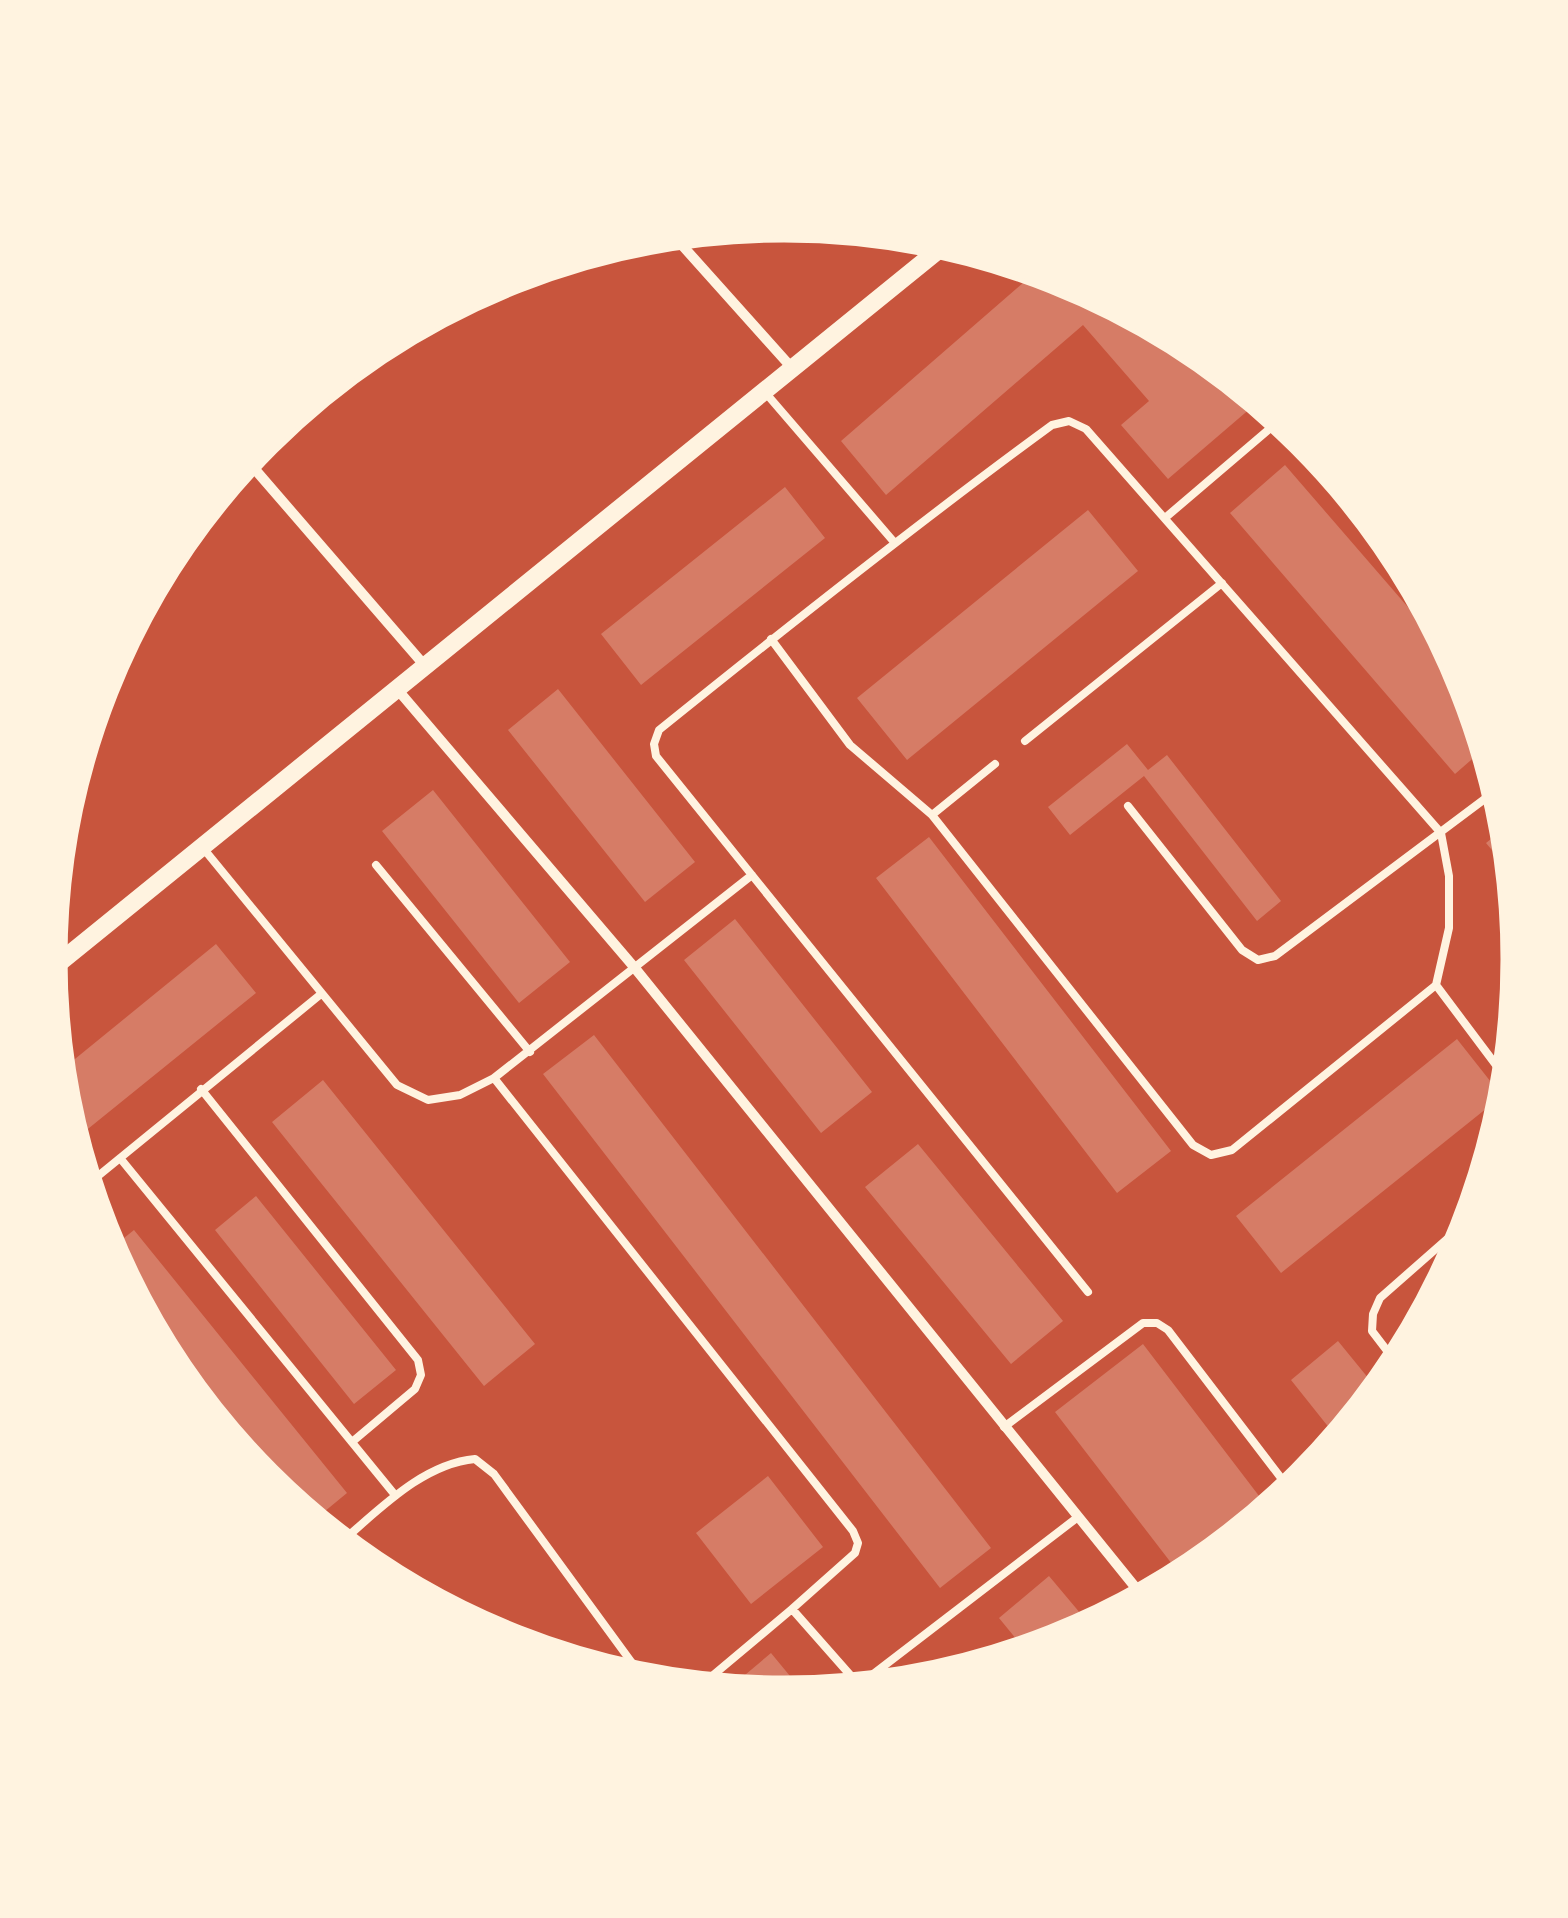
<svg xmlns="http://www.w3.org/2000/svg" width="1568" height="1918" viewBox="0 0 1568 1918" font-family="'Archivo Narrow',sans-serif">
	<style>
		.building { fill: #d67c66 }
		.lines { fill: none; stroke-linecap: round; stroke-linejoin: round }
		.service { stroke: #fff3e0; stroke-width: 8 }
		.minor { stroke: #fff3e0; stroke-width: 10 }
		.tertiary { stroke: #fff3e0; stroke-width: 18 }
		.rim { fill: none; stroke: #fff3e0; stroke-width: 5 }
	</style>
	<rect width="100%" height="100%" fill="#c8553d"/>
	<path class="building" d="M 1038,270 L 1066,279 L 1194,347 L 1259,401 L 1168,479 L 1121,425 L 1149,401 L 1083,325 L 886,495 L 841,441 Z
		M 1285,465 L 1458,665 L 1486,747 L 1455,774 L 1230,513 Z
		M 785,487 L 825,538 L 641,685 L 601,634 Z
		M 1088,510 L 1138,571 L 907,760 L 857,698 Z
		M 558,689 L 695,862 L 645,902 L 508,730 Z
		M 1127,744 L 1148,770 L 1167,755 L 1281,901 L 1257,921 L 1144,776 L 1070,835 L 1048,807 Z
		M 433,790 L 570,962 L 519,1003 L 382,831 Z
		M 1507,826 L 1509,846 L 1512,874 L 1486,843 Z
		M 929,837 L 1171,1151 L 1117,1193 L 876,878 Z
		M 735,919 L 872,1092 L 821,1133 L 684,960 Z
		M 216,944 L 256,993 L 73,1141 L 62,1102 L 59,1072 Z
		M 594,1035 L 991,1548 L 940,1588 L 543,1074 Z
		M 1457,1039 L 1502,1096 L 1281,1273 L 1236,1216 Z
		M 323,1080 L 535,1344 L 484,1386 L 272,1122 Z
		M 918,1144 L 1063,1321 L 1011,1364 L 865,1187 Z
		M 256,1196 L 396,1370 L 354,1404 L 215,1230 Z
		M 134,1230 L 347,1493 L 313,1521 L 263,1479 L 171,1368 L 109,1250 Z
		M 1338,1341 L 1378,1390 L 1338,1439 L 1291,1380 Z
		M 1143,1344 L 1269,1509 L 1182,1577 L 1055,1412 Z
		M 768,1476 L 823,1547 L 751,1604 L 696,1533 Z
		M 1049,1576 L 1091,1626 L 1065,1640 L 1026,1651 L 999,1618 Z
		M 771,1653 L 804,1693 L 783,1695 L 727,1690 Z"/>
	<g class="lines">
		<path class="service" d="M 764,391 L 894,542
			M 1165,518 L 1281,419
			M 771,639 L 850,745 L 932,815 L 1193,1145 L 1211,1155 L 1232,1150 L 1436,985 L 1449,928 L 1449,876 L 1441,833 L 1086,429 L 1069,421 L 1052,425 C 918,523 788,626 659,730 L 654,744 L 656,756 L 1088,1292
			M 1025,741 L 1222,583
			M 1128,806 L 1242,950 L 1258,960 L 1275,956 L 1498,789
			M 932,815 L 995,764
			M 203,848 L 397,1085 L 428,1100 L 460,1095 L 494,1078 L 752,875
			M 376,865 L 530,1052
			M 1436,985 L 1508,1081
			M 494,1078 L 853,1531 L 858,1543 L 855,1553 L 792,1609
			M 201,1089 L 418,1360 L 421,1375 L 415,1389 L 352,1442
			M 120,1158 L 395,1495
			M 87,1185 L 321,994
			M 1398,1365 L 1372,1331 L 1373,1314 L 1380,1298 L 1471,1218
			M 1004,1427 L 1143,1323 L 1157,1323 L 1168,1330 L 1291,1491
			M 340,1543 C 379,1510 422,1464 475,1459 L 494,1474 L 646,1682
			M 699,1687 L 792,1609 L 859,1685 L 1078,1517"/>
		<path class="minor" d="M 672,234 L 792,368
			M 246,459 L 425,666
			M 397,689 L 634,967 L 1144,1598"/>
		<path class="tertiary" d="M 49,971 L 947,243"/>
	</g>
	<path d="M0 0H1568V1918H0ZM65 959a719 719 0 1 1 1438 0a719 719 0 1 1-1438 0Z" fill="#fff3e0" fill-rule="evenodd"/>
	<path class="rim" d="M65 959a719 719 0 1 1 1438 0a719 719 0 1 1-1438 0Z"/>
</svg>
